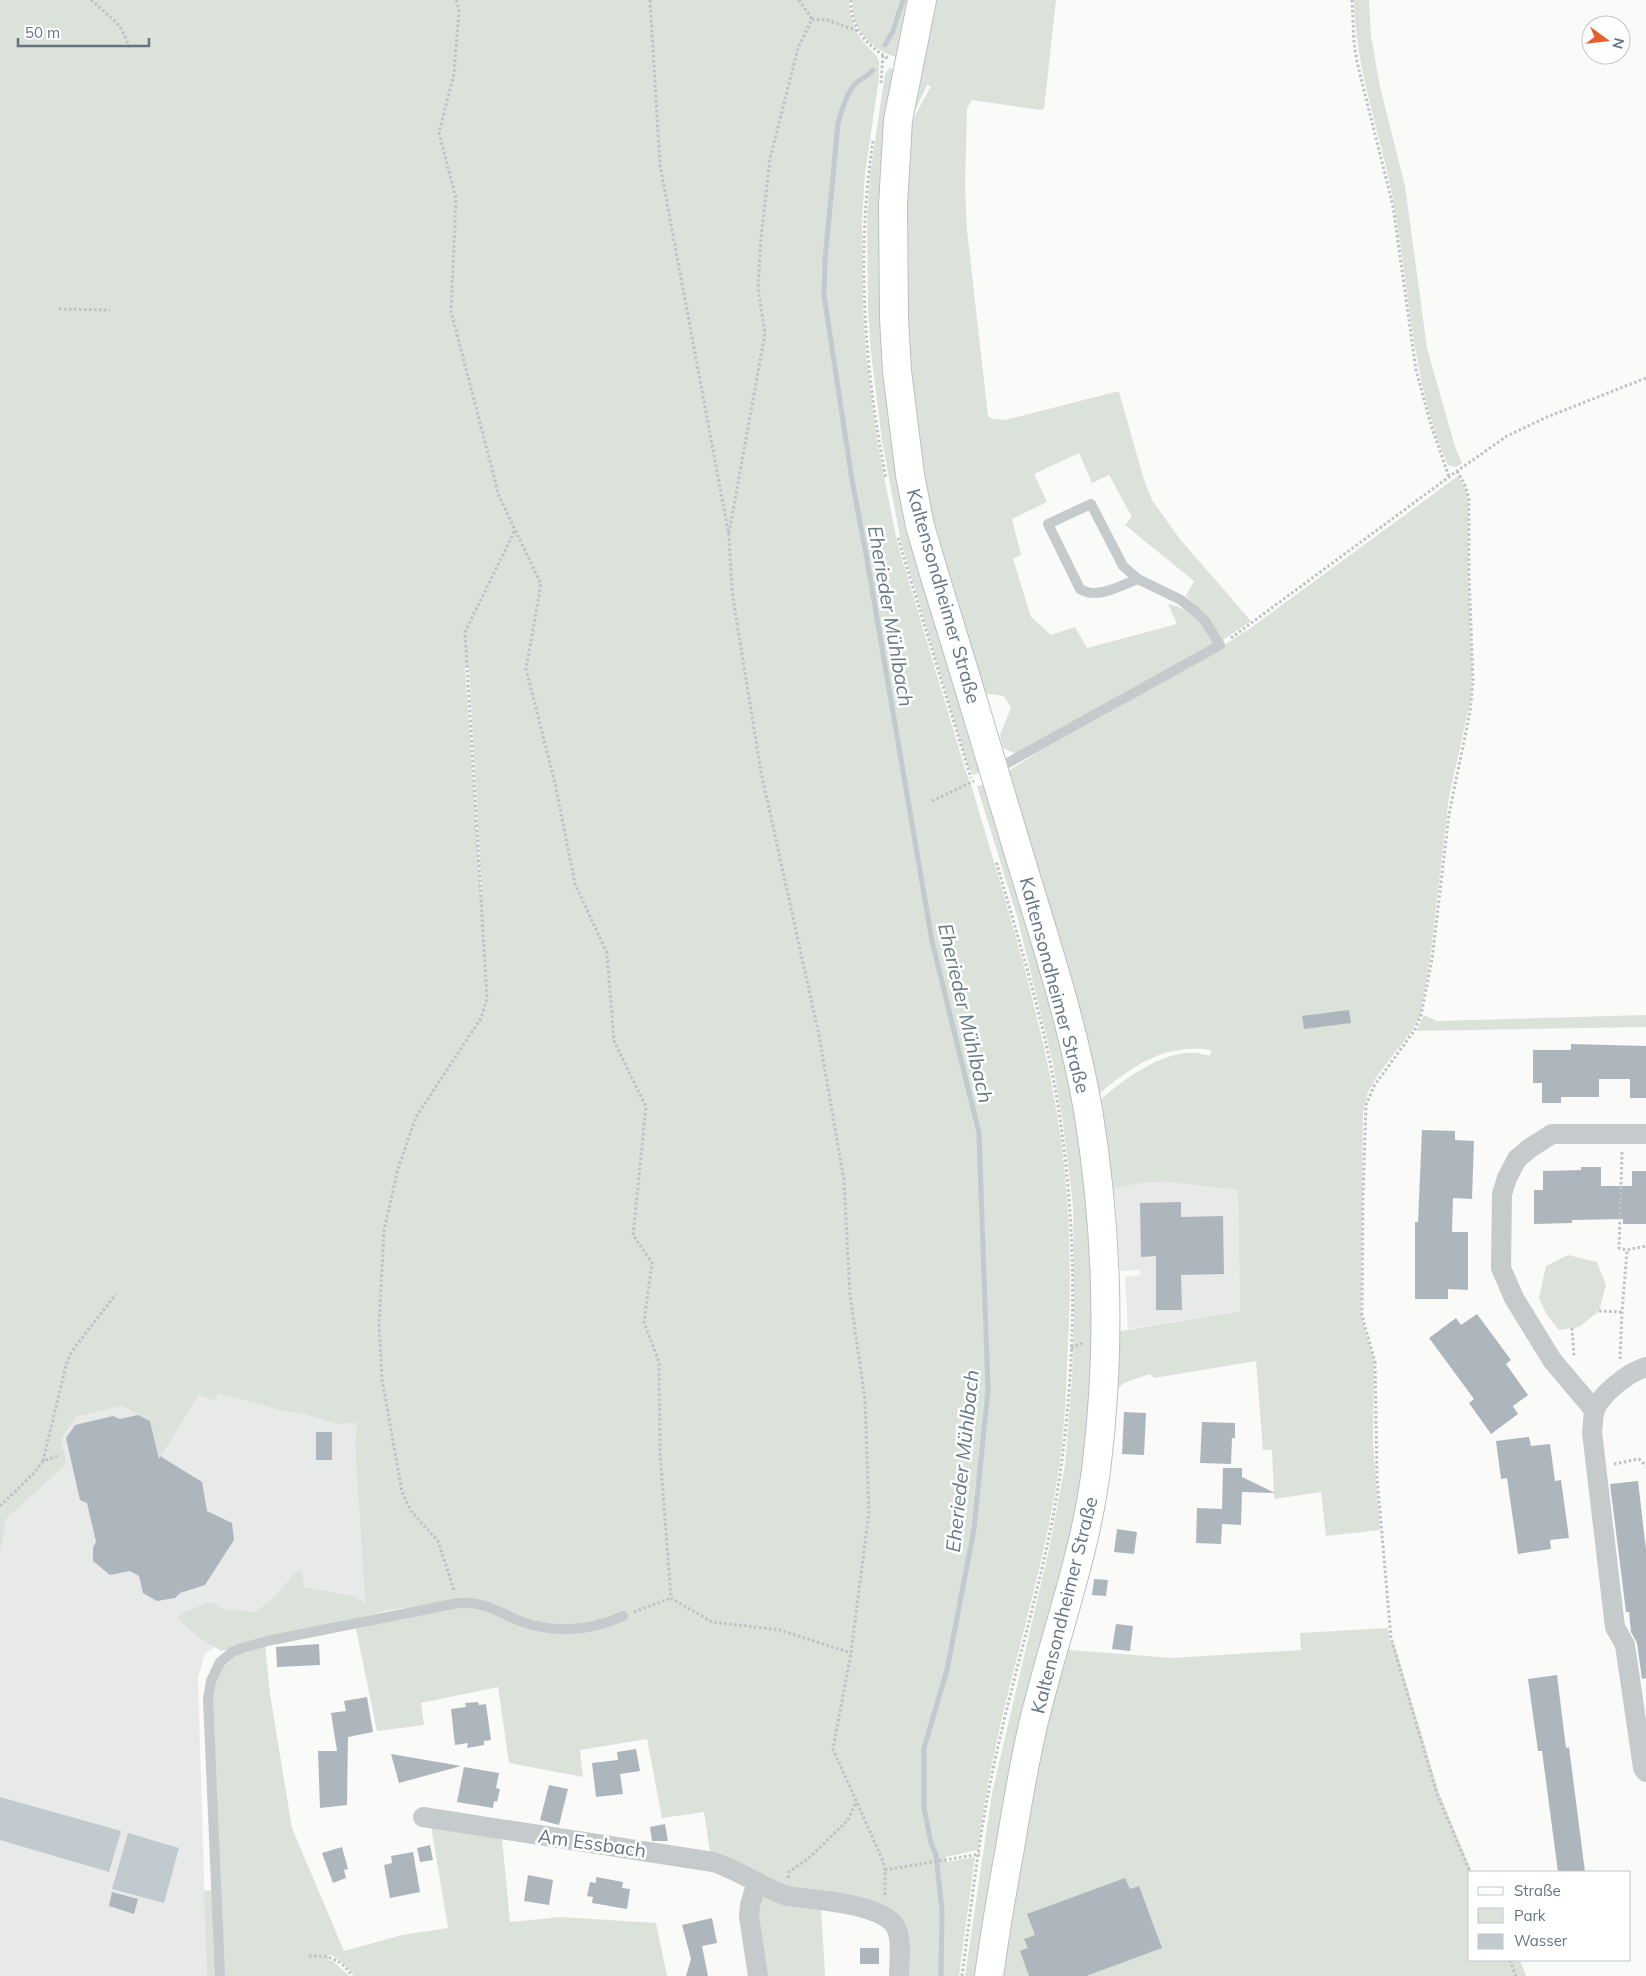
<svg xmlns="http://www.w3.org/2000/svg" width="1646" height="1976" viewBox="0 0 1646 1976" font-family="Mulish,sans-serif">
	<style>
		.built { fill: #e8e9e9 }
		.green { fill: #dbe2d9; fill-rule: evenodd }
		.water { fill: #c1cacf }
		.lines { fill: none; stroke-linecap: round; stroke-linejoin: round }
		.stream { stroke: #c1cacf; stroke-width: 5 }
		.building { fill: #aeb6bd }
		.secondary-casing { stroke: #babfc4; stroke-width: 30 }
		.path { stroke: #bfc2c5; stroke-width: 3; stroke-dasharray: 2.5 2.5; stroke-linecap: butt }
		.lane { stroke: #c5cacd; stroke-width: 10 }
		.street { stroke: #c5cacd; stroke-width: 20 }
		.secondary { stroke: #fff; stroke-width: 28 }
		.labels { text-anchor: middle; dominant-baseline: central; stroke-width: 5; stroke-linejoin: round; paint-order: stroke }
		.street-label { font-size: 19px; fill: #647483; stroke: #fff }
		.water-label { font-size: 20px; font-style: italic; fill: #647a83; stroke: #fff }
	</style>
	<rect width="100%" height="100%" fill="#fafaf8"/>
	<path class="built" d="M 1166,1182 L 1238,1190 L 1240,1311 L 1128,1329 L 1125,1277 L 1140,1275 L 1140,1270 L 1120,1271 L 1115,1197 L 1104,1198 L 1104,1190 L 1142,1183 Z
		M 218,1393 L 279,1410 L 304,1414 L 336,1424 L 357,1423 L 355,1444 L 365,1603 L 222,1642 L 205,1654 L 198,1677 L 207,1976 L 0,1976 L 0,1556 L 6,1519 L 67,1464 L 61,1440 L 76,1417 L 122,1406 L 150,1421 L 158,1454 L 161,1456 L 199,1395 Z"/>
	<path class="green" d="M 0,0 L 849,0 L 850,13 L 857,33 L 866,45 L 876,55 L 879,61 L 879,78 L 865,174 L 862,222 L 863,309 L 866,353 L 877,440 L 897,542 L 965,769 L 972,788 C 1005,900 1041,1011 1059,1126 C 1071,1204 1072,1285 1067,1364 C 1066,1399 1064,1433 1059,1467 C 1045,1565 1014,1658 994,1754 C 987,1786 982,1818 978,1850 L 946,1857 L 947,1862 L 975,1857 L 959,1976 L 902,1976 L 900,1927 L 821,1905 L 825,1976 L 762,1976 L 753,1917 L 761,1880 L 711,1859 L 704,1812 L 662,1818 L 647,1739 L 580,1750 L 583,1777 L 509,1763 L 498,1687 L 421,1703 L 424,1725 L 377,1731 L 355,1624 L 466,1604 L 550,1631 L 608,1621 L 552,1627 L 460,1600 L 391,1610 L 221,1651 L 198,1637 L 178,1618 L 184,1612 L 211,1602 L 224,1610 L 256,1612 L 275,1596 L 295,1573 L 302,1570 L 304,1587 L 354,1596 L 365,1603 L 355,1444 L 357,1423 L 336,1424 L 304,1414 L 279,1410 L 218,1393 L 214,1401 L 199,1395 L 161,1456 L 158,1454 L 150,1421 L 122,1406 L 76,1417 L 61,1440 L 67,1464 L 6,1519 L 0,1556 ZM 465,668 L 469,668 L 482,897 L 481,898 Z
		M 853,0 L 917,0 L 899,58 C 872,51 850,29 853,0 Z
		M 925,0 L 1056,0 L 1044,109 L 1040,110 L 972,100 L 967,108 L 965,187 L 967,230 L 988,416 L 993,419 L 1005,420 L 1115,392 L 1119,392 L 1144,480 L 1152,500 L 1179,538 L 1251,621 L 1223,640 L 1207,617 L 1186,596 L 1194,581 L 1125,525 L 1132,517 L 1109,475 L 1092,483 L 1079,453 L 1034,474 L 1047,502 L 1012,519 L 1021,555 L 1013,559 L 1031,617 L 1051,635 L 1075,627 L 1087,648 L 1177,624 L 1168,604 C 1195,610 1202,623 1215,645 L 1016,754 L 1003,748 L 1000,735 L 1011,708 L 1004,696 L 981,693 L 939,578 L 897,319 L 911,123 L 931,86 L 927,85 L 912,117 Z
		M 1354,0 L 1369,0 L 1371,36 L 1380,87 L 1405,186 L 1427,348 L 1455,447 L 1462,463 L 1456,467 L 1448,465 C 1411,384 1409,281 1392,194 C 1379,128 1355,67 1354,0 Z
		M 889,68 L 896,70 L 895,372 L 983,766 L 977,774 L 973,775 L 968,766 L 901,542 L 882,441 L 871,353 L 868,310 L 867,221 L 870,174 L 885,74 Z
		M 1458,476 L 1464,485 L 1468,499 L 1468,574 L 1472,669 L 1471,698 L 1449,797 L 1430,960 L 1420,1016 L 1411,1032 L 1377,1076 L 1368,1092 L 1363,1113 L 1361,1314 L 1374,1362 L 1373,1442 L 1380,1530 L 1326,1536 L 1321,1492 L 1274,1499 L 1272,1450 L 1263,1450 L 1256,1361 L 1154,1378 L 1150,1374 L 1124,1383 L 1107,1397 L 1109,1333 L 1240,1311 L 1238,1190 L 1166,1182 L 1142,1183 L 1104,1190 L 1091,1109 C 1114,1086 1160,1050 1195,1053 C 1200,1053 1205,1055 1210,1056 L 1211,1050 C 1160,1042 1126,1071 1089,1102 L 1006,773 C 1039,749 1076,732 1111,711 C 1159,684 1207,657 1252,627 Z
		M 984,785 L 989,786 L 1088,1140 L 1097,1423 L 986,1976 L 965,1976 L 992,1793 L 1048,1554 L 1065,1465 L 1072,1378 L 1074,1317 L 1073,1206 L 1063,1124 L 1053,1064 L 1017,916 L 977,786 Z
		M 1424,1015 L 1437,1021 L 1646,1015 L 1646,1027 L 1416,1031 Z
		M 1568,1255 L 1597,1262 L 1606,1285 L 1599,1311 L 1579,1327 L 1559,1330 L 1547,1315 L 1539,1298 L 1546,1266 Z
		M 1388,1628 L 1390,1642 L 1394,1643 L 1439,1793 L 1472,1872 L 1470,1872 L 1470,1960 L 1520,1960 L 1526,1976 L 994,1976 L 1058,1649 L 1172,1658 L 1301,1650 L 1300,1633 Z
		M 265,1644 L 270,1694 L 292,1828 L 344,1951 L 402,1935 L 448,1928 L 431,1826 L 502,1838 L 510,1922 L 561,1917 L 656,1923 L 667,1976 L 354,1976 C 348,1967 339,1959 329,1954 L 328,1960 L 333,1961 L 349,1976 L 224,1976 L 211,1689 L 227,1658 Z
		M 213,1890 L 218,1976 L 207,1976 L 204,1891 Z"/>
	<path class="water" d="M 0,1797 L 121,1831 L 109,1872 L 0,1840 Z
		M 128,1833 L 179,1848 L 164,1903 L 112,1889 Z"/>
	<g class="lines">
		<path class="stream" d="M 885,45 L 893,31 L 903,0
			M 873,70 C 868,76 863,78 857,82 C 847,91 842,110 838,123 L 825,260 L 824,295 L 852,480 L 866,554 L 932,941 L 979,1133 L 988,1390 L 974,1529 L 947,1670 L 924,1748 L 924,1808 L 931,1843 L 936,1855 L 942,1911 L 941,1976"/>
	</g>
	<path class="building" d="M 1349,1010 L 1351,1023 L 1304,1029 L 1302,1016 Z
		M 1571,1044 L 1646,1046 L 1646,1098 L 1630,1098 L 1630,1079 L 1599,1079 L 1599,1097 L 1561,1097 L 1561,1103 L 1542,1103 L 1542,1083 L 1533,1083 L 1533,1050 L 1571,1050 Z
		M 1422,1130 L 1455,1131 L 1455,1140 L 1474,1141 L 1472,1199 L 1453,1198 L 1452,1232 L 1468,1232 L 1468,1290 L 1448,1289 L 1448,1299 L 1415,1299 L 1415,1222 L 1418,1222 Z
		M 1581,1167 L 1601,1167 L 1601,1186 L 1632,1186 L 1632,1171 L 1646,1171 L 1646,1224 L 1623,1224 L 1623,1219 L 1572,1220 L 1572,1223 L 1534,1224 L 1534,1190 L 1543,1190 L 1543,1171 L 1581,1170 Z
		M 1181,1202 L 1181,1217 L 1223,1216 L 1224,1274 L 1181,1275 L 1182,1310 L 1156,1310 L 1156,1256 L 1141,1257 L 1140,1203 Z
		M 1477,1314 L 1511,1360 L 1506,1364 L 1528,1395 L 1513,1406 L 1518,1414 L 1491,1434 L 1469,1403 L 1474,1399 L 1429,1338 L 1456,1318 L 1461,1325 Z
		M 1124,1412 L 1146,1413 L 1144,1455 L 1122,1454 Z
		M 138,1415 L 150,1421 L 159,1459 L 160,1456 L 202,1482 L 207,1511 L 232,1523 L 234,1540 L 205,1585 L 180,1593 L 175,1598 L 157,1601 L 143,1593 L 139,1576 L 130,1571 L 110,1575 L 93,1561 L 93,1547 L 96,1542 L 87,1503 L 80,1500 L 66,1438 L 75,1425 L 113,1416 L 120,1419 Z
		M 1202,1422 L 1235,1423 L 1235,1438 L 1232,1438 L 1231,1464 L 1200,1463 Z
		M 316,1432 L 332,1432 L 332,1460 L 316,1460 Z
		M 1529,1437 L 1531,1446 L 1550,1444 L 1555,1481 L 1561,1480 L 1569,1538 L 1550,1540 L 1551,1549 L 1518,1554 L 1507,1478 L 1501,1479 L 1496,1441 Z
		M 1223,1468 L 1242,1468 L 1242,1477 L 1275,1493 L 1242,1492 L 1241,1525 L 1222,1524 L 1221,1544 L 1196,1543 L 1197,1508 L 1222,1509 Z
		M 1638,1481 L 1646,1550 L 1646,1678 L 1642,1679 L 1637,1643 L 1631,1632 L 1629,1612 L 1626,1612 L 1610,1484 Z
		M 1117,1529 L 1137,1532 L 1134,1554 L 1114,1552 Z
		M 1094,1579 L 1108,1580 L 1106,1596 L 1092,1595 Z
		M 1116,1624 L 1133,1626 L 1130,1651 L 1112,1649 Z
		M 319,1644 L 320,1665 L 277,1667 L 276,1647 Z
		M 1557,1675 L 1566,1748 L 1569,1747 L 1585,1872 L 1558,1872 L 1542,1751 L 1538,1751 L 1528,1679 Z
		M 367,1697 L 373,1732 L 348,1737 L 347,1805 L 320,1808 L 318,1751 L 337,1751 L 331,1713 L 346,1711 L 344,1701 Z
		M 478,1702 L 479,1705 L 486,1704 L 491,1740 L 484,1741 L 484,1745 L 467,1748 L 468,1743 L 455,1745 L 451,1709 L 466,1707 L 465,1703 Z
		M 636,1749 L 640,1771 L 620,1774 L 623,1794 L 596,1797 L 592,1763 L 618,1760 L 617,1752 Z
		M 391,1754 L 461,1766 L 399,1783 Z
		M 464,1767 L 499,1773 L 496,1788 L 500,1789 L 497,1802 L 494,1801 L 493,1808 L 457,1802 Z
		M 549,1785 L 568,1789 L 559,1825 L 540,1820 Z
		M 665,1824 L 668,1841 L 652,1841 L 650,1827 Z
		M 430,1845 L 433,1860 L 420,1862 L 417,1848 Z
		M 342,1847 L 348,1869 L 344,1870 L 346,1878 L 333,1883 L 322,1853 Z
		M 413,1852 L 420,1892 L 390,1898 L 384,1865 L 392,1863 L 391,1856 Z
		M 528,1875 L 553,1880 L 549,1905 L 524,1901 Z
		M 596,1877 L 623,1882 L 622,1888 L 630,1889 L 627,1909 L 592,1903 L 593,1897 L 587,1896 L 590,1882 L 596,1883 Z
		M 1125,1878 L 1130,1889 L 1139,1886 L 1162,1948 L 1086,1976 L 1029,1976 L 1020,1951 L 1028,1948 L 1024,1939 L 1035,1935 L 1027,1914 Z
		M 112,1892 L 138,1899 L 134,1914 L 109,1906 Z
		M 712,1918 L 717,1943 L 702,1946 L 708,1976 L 686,1976 L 691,1959 L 682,1925 Z
		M 860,1948 L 879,1948 L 879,1964 L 860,1964 Z"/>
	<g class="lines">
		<g class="secondary-casing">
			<path id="secondary" d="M 922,0 L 898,120 L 893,205 L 894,318 L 897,371 L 910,475 L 920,526 L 935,577 C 966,676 995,775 1025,874 C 1049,952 1074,1030 1088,1110 C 1107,1226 1111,1346 1097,1462 C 1087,1551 1055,1634 1034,1721 C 1024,1763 1017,1805 1010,1848 C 1002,1891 995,1933 989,1976"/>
		</g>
		<path class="path" d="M 91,0 L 117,23 L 123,32 L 131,50
			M 456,0 L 459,10 L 454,74 L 439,133 L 456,198 L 451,311 L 499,496 L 541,584 L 526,669 L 555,783 L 575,884 L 607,953 L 614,1041 L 646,1107 L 633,1235 L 652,1263 L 644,1322 L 659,1362 L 660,1453 L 671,1598 L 712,1622 L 780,1630 L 851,1653
			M 650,0 L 660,165 L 729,536 L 732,592 L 761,772 L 819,1035 L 844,1181 L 850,1295 L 865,1400 L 869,1512 L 851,1653 L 833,1749 L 883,1861 L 885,1870 L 885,1897
			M 799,0 L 812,19
			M 851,0 C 850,27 866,45 889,59
			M 1352,0 L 1354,42 L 1357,62 L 1393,206 L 1416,370 L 1431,425 L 1449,477
			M 881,83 L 883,55
			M 873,141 C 856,251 864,369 886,478
			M 59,309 L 110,310
			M 1457,471 L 1465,485 L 1469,499 L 1469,574 L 1473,681 L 1470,712 L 1449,814 L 1432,959 L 1421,1015 L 1414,1031 L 1374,1086 L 1366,1105 L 1363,1196 L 1362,1315 L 1375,1362 L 1377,1477 L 1391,1638 L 1437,1794 L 1470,1872
			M 729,533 L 765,333 L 758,289 L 761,238 L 770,159 L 798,48 L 812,19 L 827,20 L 858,31
			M 898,538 L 971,778
			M 1231,638 L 1457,471 L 1507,436 L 1547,417 L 1646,378
			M 932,801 L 974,781
			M 1622,1152 L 1619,1248 L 1627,1250
			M 1599,1311 L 1622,1312
			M 1572,1328 L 1574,1357
			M 1071,1348 L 1081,1344 L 1082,1341
			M 1620,1359 L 1622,1312 L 1627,1250 L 1646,1246
			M 43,1461 L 66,1365 L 72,1351 L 116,1294
			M 1614,1464 L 1639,1459 L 1646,1466
			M 0,1506 L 33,1474 L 43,1461 L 60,1455
			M 454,1590 L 438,1541 L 411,1511 L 402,1492 L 382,1379 L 379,1325 L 384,1230 L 398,1169 L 416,1117 L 481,1018 L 487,999 L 465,632 L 515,530
			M 634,1612 L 671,1598
			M 885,1870 L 980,1854
			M 788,1878 L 789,1872 L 809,1858 L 848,1820 L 856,1801
			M 309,1956 C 327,1955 342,1959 352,1976
			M 1510,1960 L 1516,1976
			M 962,1976 C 972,1901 980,1824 997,1751 C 1018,1656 1048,1564 1061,1467 C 1076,1357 1077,1237 1061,1126 C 1049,1036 1021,948 996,861"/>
		<path class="lane" d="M 995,770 L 1220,645 L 1205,621 L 1195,611 L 1181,600 L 1138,579 L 1123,566 L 1091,504 L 1048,524 L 1080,589 C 1097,600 1121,585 1138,579
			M 220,1976 L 208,1699 L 211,1681 L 220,1662 L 232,1652 L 242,1648 L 267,1641 L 458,1603 C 480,1601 496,1610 515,1619 C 550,1634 589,1632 623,1616"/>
		<path class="street" d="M 1646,1367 C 1629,1372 1600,1394 1594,1412 C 1593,1418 1593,1426 1592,1432 L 1615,1627 L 1625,1645 L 1643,1768 L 1646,1772
			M 1595,1411 L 1552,1360 L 1514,1298 L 1501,1268 L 1502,1194 L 1507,1178 L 1517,1159 L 1530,1148 L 1552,1134 L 1646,1134
			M 423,1817 L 713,1862 C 739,1870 761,1887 787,1896 C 812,1900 888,1903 897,1930 C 902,1943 899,1962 899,1976
			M 757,1882 L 750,1905 L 749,1917 L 758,1976"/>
		<use href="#secondary" class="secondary"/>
	</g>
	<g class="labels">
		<g class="street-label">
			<text transform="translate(944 596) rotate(74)">Kaltensondheimer Straße</text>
			<text transform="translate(1055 985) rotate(75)">Kaltensondheimer Straße</text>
			<text transform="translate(1064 1605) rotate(-76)">Kaltensondheimer Straße</text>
			<text transform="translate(592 1843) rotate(8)">Am Essbach</text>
		</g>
		<g class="water-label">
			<text transform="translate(891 616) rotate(80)">Eherieder Mühlbach</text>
			<text transform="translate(966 1013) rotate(77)">Eherieder Mühlbach</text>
			<text transform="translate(962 1461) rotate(-84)">Eherieder Mühlbach</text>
		</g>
	</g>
	<rect x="1468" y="1871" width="162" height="90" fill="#ffffff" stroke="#c1c7cd"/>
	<rect x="1478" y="1887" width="25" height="8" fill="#ffffff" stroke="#c1c7cd"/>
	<text x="1514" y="1896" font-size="15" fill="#647483">Straße</text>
	<rect x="1478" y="1908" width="25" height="15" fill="#dbe2d9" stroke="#c1c7cd"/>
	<text x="1514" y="1921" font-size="15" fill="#647483">Park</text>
	<rect x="1478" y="1934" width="25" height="15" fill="#c1cacf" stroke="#c1c7cd"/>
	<text x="1514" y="1946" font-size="15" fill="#647483">Wasser</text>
	<g transform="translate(1606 40) rotate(105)"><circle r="24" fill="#ffffff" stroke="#c1c7cd"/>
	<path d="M0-4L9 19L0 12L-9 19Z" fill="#e65f2c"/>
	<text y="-8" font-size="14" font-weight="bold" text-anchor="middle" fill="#647483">N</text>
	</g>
	<path d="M18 38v8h131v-8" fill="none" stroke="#647483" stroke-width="2.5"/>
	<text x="25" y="38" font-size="15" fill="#647483" stroke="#ffffff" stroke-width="4" paint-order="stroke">50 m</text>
</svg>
